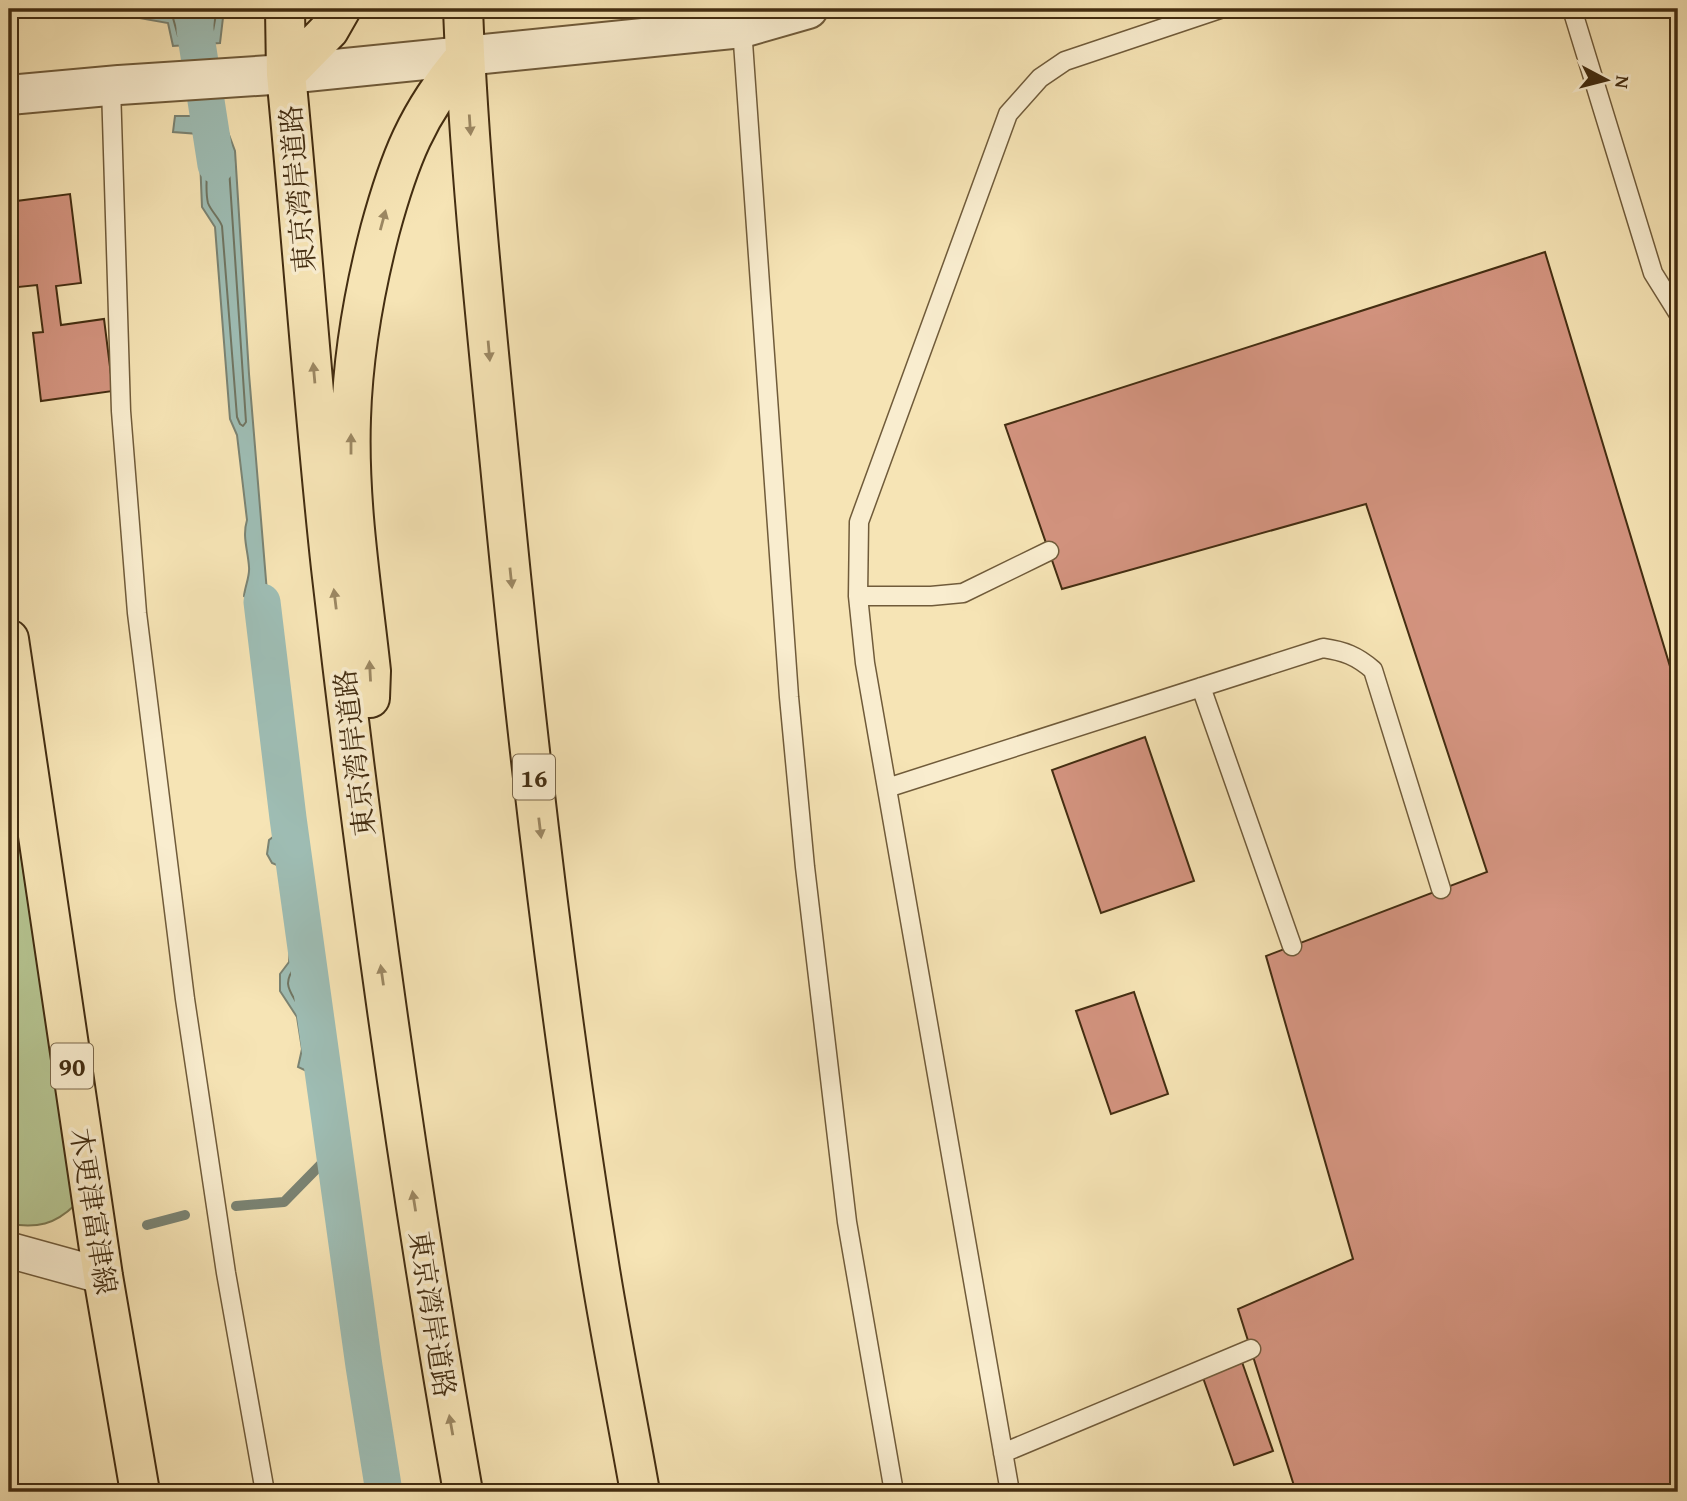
<svg xmlns="http://www.w3.org/2000/svg" width="1687" height="1501" viewBox="0 0 1687 1501" font-family="'Gentium Book Plus','Noto Serif JP',serif">
	<style>
		.green { fill: #b6c592; stroke: #7c7952; stroke-width: 2 }
		.water { fill: #9ebdb4; stroke: #7a8373; stroke-width: 2 }
		.lines { fill: none; stroke-linecap: round; stroke-linejoin: round }
		.shore { stroke: #707562; stroke-width: 2 }
		.stream { stroke: #7a8373; stroke-width: 10 }
		.canal { stroke: #9ebdb4; stroke-width: 37 }
		.building { fill: #d49480; stroke: #432d11; stroke-width: 2 }
		.service-casing { stroke: #705b3a; stroke-width: 21 }
		.minor-casing { stroke: #705b3a; stroke-width: 38 }
		.tertiary-casing { stroke: #705b3a; stroke-width: 42 }
		.primary-casing { stroke: #432d11; stroke-width: 42 }
		.trunk-casing { stroke: #432d11; stroke-width: 42 }
		.service { stroke: #f9edcf; stroke-width: 18 }
		.minor { stroke: #f9edcf; stroke-width: 35 }
		.tertiary { stroke: #f9edcf; stroke-width: 38 }
		.primary { stroke: #f6e4b5; stroke-width: 38 }
		.trunk { stroke: #f6e4b5; stroke-width: 38 }
		.oneway { fill: #9c8863 }
		.labels { text-anchor: middle; dominant-baseline: central; stroke-width: 7; stroke-linejoin: round; paint-order: stroke }
		.shield { fill: #f9edcf; stroke: #7a674a; stroke-width: 2 }
		.shield-label { font-size: 26px; font-weight: bold; fill: #432d11 }
		.street-label { font-size: 28px; fill: #432d11; stroke: #f9edcf }
	</style>
	<rect width="100%" height="100%" fill="#f6e4b5"/>
	<filter id="stains"><feTurbulence type="fractalNoise" baseFrequency=".00286" numOctaves="4"/><feColorMatrix values="0 0 0 0 .2 0 0 0 0 .09 0 0 0 0 .02 0 0 0 .5 -.17"/></filter>
	<radialGradient id="worn" r=".72"><stop offset=".6" stop-color="#630" stop-opacity="0"/><stop offset="1" stop-color="#630" stop-opacity=".3"/></radialGradient>
	<path class="green" d="M 9,777 L 75,1205 C 54,1225 38,1228 9,1224 Z"/>
	<path class="water" d="M 139,9 L 224,9 L 220,43 L 173,46 L 168,23 L 139,18 Z
		M 175,116 L 222,116 L 235,151 L 249,374 L 272,653 L 268,652 L 253,604 L 244,596 C 245,586 250,576 249,567 C 248,550 242,537 247,520 L 237,435 L 230,419 L 215,227 L 202,207 L 199,134 L 173,132 Z
		M 288,818 L 330,1119 L 316,1113 L 311,1073 L 298,1067 L 302,1049 L 297,1017 L 280,991 L 280,974 L 289,962 L 290,948 L 283,901 L 287,891 L 284,868 L 272,863 L 267,854 L 269,840 L 282,830 Z
		M 384,1413 L 397,1492 L 362,1492 L 369,1473 L 360,1418 Z"/>
	<g class="lines">
		<path class="shore" d="M 146,9 L 148,13 L 173,18 L 178,36 L 182,39 L 212,36 L 217,9
			M 206,123 L 218,124 L 228,153 L 246,422 L 243,426 L 240,424 L 237,417 L 222,226 C 219,218 211,211 208,203 C 202,178 215,149 202,126 Z
			M 296,965 L 301,967 L 307,1007 L 304,1010 L 300,1009 C 290,990 281,985 296,965 Z
			M 369,1492 L 376,1473 L 368,1426 L 375,1422 L 378,1425 L 390,1492"/>
		<path class="stream" d="M 236,1206 L 284,1202 L 334,1151
			M 147,1225 L 185,1215"/>
		<path class="canal" d="M 195,9 L 195,30 L 216,165
			M 262,602 L 288,818 L 364,1366 L 384,1492"/>
	</g>
	<path class="building" d="M 70,194 L 81,283 L 56,286 L 61,325 L 104,319 L 113,391 L 41,401 L 33,333 L 43,332 L 37,285 L 9,288 L 9,202 Z
		M 1545,252 L 1678,693 L 1678,1492 L 1296,1492 L 1238,1309 L 1353,1259 L 1266,956 L 1487,872 L 1366,504 L 1062,589 L 1005,425 Z
		M 1145,737 L 1194,881 L 1101,913 L 1052,770 Z
		M 1134,992 L 1168,1094 L 1111,1114 L 1076,1011 Z
		M 1242,1362 L 1273,1451 L 1234,1465 L 1202,1375 Z"/>
	<g class="lines">
		<g class="service-casing">
			<path id="service" d="M 1572,9 L 1653,273 L 1678,313
				M 742,28 L 789,697 L 805,867 L 847,1222 L 894,1492
				M 111,87 L 121,411 L 137,613 L 185,999 L 226,1273 L 265,1492
				M 858,596 L 931,596 L 963,593 L 1049,551
				M 1201,687 L 1292,946
				M 887,788 L 1323,648 C 1344,651 1357,656 1373,670 L 1441,889
				M 1003,1453 L 1251,1349
				M 1010,1492 L 865,663 L 858,596 L 859,522 L 1008,114 L 1040,78 L 1065,61 L 1220,9"/>
		</g>
		<g class="minor-casing">
			<path id="minor" d="M 9,1250 L 103,1276"/>
		</g>
		<g class="tertiary-casing">
			<path id="tertiary" d="M 9,95 L 119,85 L 286,74 L 742,28 L 808,9"/>
		</g>
		<g class="primary-casing">
			<path id="primary" d="M 9,639 L 103,1276 L 140,1492"/>
		</g>
		<g class="trunk-casing">
			<path id="trunk" d="M 285,9 L 286,74 C 302,238 313,403 331,568 C 366,877 409,1185 463,1492
				M 463,9 C 469,161 485,314 500,465 C 526,734 557,1004 600,1270 C 612,1344 627,1418 640,1492
				M 286,74 L 329,30 L 341,9
				M 370,698 L 371,671 C 362,588 348,503 351,418 C 353,354 364,292 380,230 C 399,160 417,113 465,57"/>
		</g>
		<use href="#service" class="service"/>
		<use href="#minor" class="minor"/>
		<use href="#tertiary" class="tertiary"/>
		<use href="#primary" class="primary"/>
		<use href="#trunk" class="trunk"/>
	</g>
	<defs><path id="oneway-solid" d="M-6-.8H1V-3.2L6.5 0L1 3.2V.8H-6Z" transform="scale(1.75)"/></defs>
	<g class="oneway">
		<use href="#oneway-solid" transform="translate(470 125) rotate(86)"/>
		<use href="#oneway-solid" transform="translate(383 220) rotate(-75)"/>
		<use href="#oneway-solid" transform="translate(489 351) rotate(85)"/>
		<use href="#oneway-solid" transform="translate(314 373) rotate(-95)"/>
		<use href="#oneway-solid" transform="translate(351 444) rotate(-90)"/>
		<use href="#oneway-solid" transform="translate(511 578) rotate(84)"/>
		<use href="#oneway-solid" transform="translate(335 599) rotate(-97)"/>
		<use href="#oneway-solid" transform="translate(370 671) rotate(-93)"/>
		<use href="#oneway-solid" transform="translate(540 828) rotate(83)"/>
		<use href="#oneway-solid" transform="translate(382 975) rotate(-98)"/>
		<use href="#oneway-solid" transform="translate(414 1201) rotate(-99)"/>
		<use href="#oneway-solid" transform="translate(451 1425) rotate(-100)"/>
	</g>
	<g class="labels">
		<g class="shield">
			<rect x="513" y="754.5" width="42" height="45" rx="5"/>
			<rect x="51" y="1043.5" width="42" height="45" rx="5"/>
		</g>
		<g class="shield-label">
			<text x="534" y="777">16</text>
			<text x="72" y="1066">90</text>
		</g>
		<g class="street-label">
			<text transform="translate(297 189) rotate(-95)">東京湾岸道路</text>
			<text transform="translate(354 753) rotate(-97)">東京湾岸道路</text>
			<text transform="translate(94 1211) rotate(81)">木更津富津線</text>
			<text transform="translate(433 1314) rotate(81)">東京湾岸道路</text>
		</g>
	</g>
	<rect width="1687" height="1501" fill="none" stroke="#f6e4b5" stroke-width="35"/>
	<rect x="10" y="10" width="1666" height="1480" fill="none" stroke="#432d11" stroke-width="3.5"/>
	<rect x="18" y="18" width="1652" height="1466" fill="none" stroke="#432d11" stroke-width="2"/>
	<g transform="translate(1606 80) rotate(97)" stroke="#f9edcf" stroke-width="5" paint-order="stroke">
	<path d="M0-5L12 26L0 18L-12 26Z" fill="#432d11"/>
	<text y="-10" font-size="19" font-weight="bold" text-anchor="middle" fill="#432d11">N</text>
	</g>
	<rect width="100%" height="100%" filter="url(#stains)"/>
	<rect width="100%" height="100%" fill="url(#worn)"/>
</svg>
